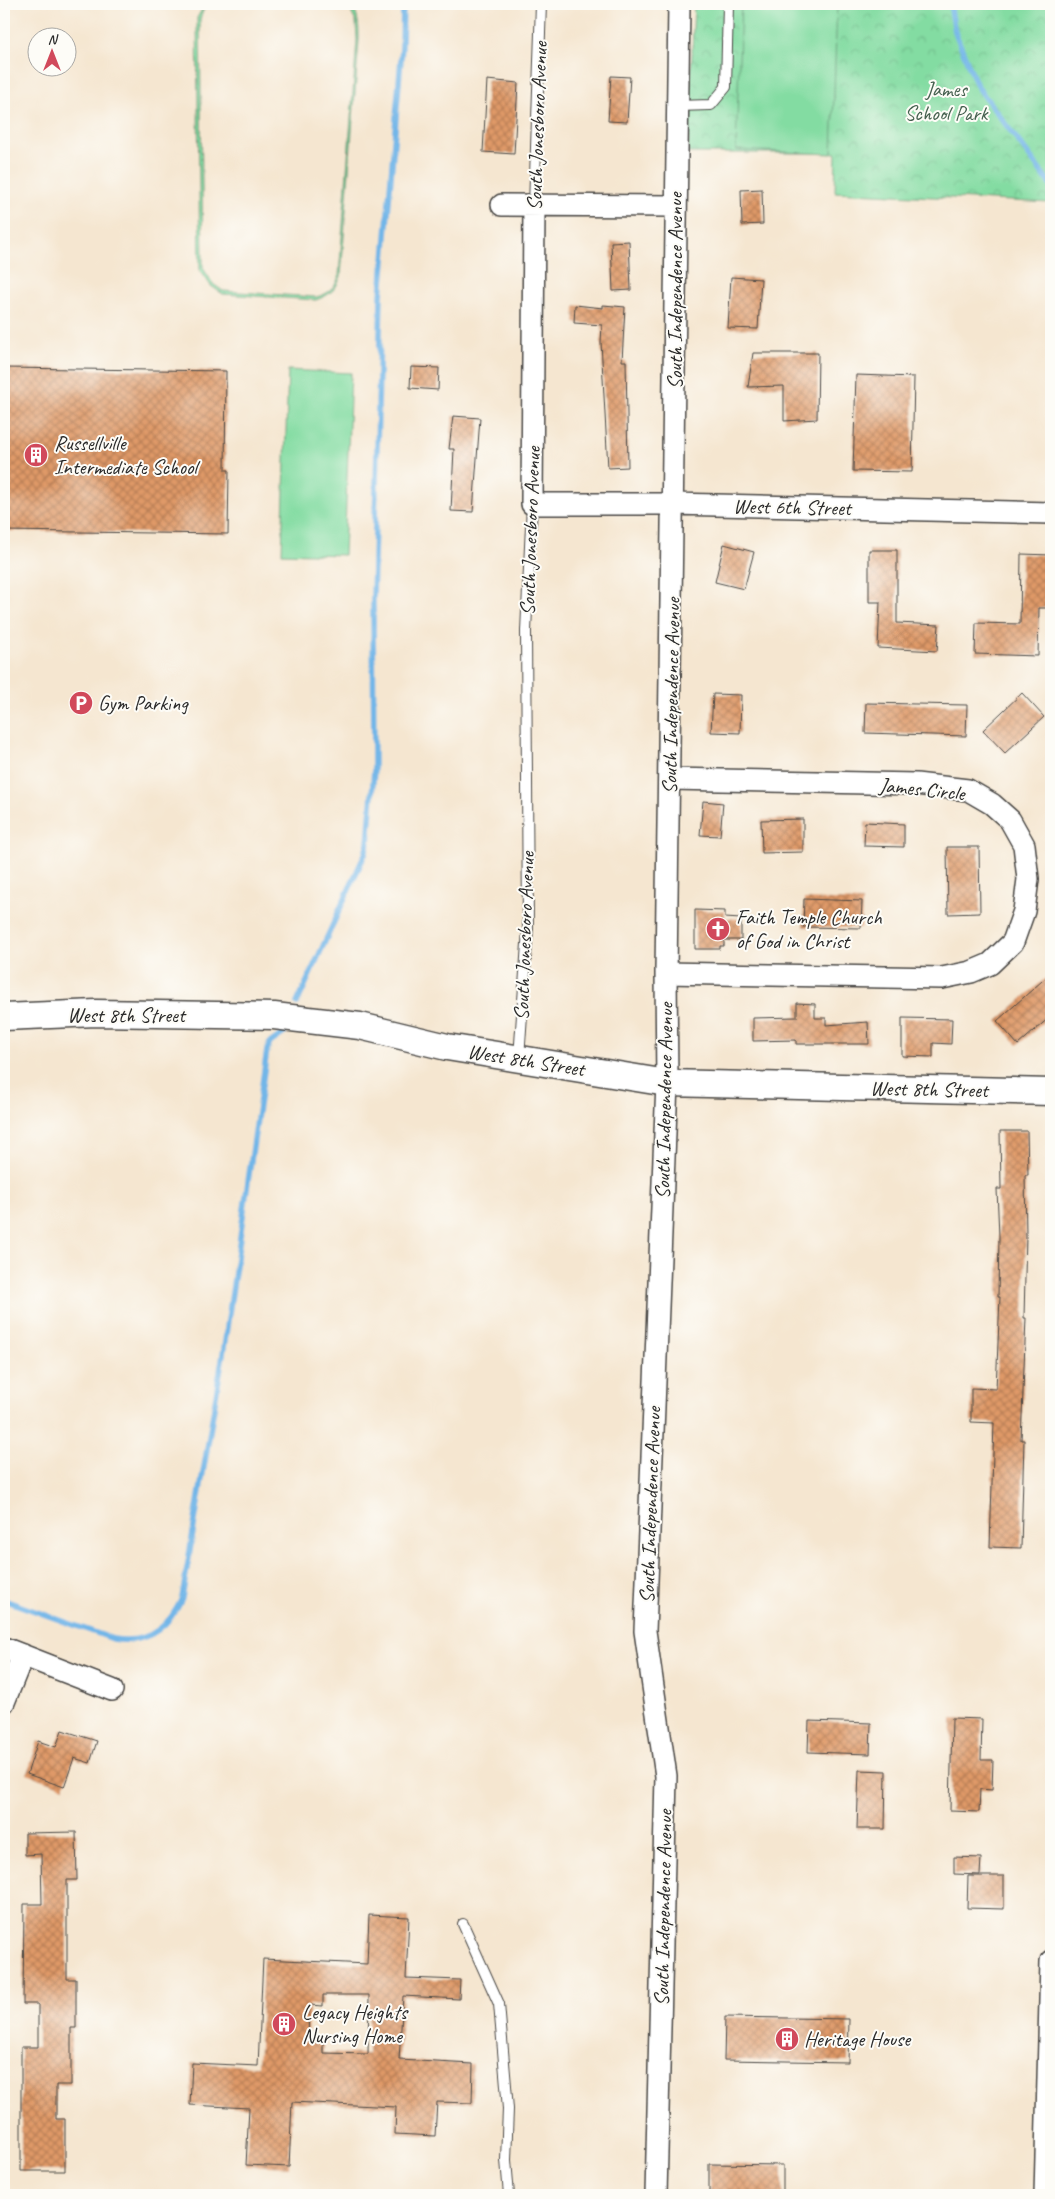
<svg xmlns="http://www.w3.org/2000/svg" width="1055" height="2199" viewBox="0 0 1055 2199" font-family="Caveat,sans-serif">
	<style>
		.park { fill: url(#park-crowns); stroke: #578466 }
		.pitch { fill: #83dca2; stroke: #578466 }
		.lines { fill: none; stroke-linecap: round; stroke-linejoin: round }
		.stream { stroke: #72b6e8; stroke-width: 5.5 }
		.building { fill: url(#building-cross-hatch); fill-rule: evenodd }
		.service-casing { stroke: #494744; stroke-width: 12 }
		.minor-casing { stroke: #494744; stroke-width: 24 }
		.tertiary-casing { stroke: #494744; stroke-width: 29 }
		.service { stroke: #fff; stroke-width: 10 }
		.minor { stroke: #fff; stroke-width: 21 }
		.tertiary { stroke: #fff; stroke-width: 26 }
		.labels { text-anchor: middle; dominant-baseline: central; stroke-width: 4; stroke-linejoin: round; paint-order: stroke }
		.park-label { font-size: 21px; fill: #45604f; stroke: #fdfcf7 }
		.street-label { font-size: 21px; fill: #2b2b2b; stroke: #fdfcf7 }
		.poi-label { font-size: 21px; fill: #2b2b2b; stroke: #fdfcf7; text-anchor: start }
	</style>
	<defs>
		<pattern id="park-crowns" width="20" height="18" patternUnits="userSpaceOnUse" patternTransform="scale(1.25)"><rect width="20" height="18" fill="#83dca2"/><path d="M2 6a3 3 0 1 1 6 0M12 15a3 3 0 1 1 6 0" fill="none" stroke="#71bd8c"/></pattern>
		<pattern id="building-cross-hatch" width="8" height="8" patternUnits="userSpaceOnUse" patternTransform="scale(1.25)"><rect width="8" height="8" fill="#df9967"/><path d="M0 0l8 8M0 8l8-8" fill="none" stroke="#b57d55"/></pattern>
	</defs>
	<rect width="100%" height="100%" fill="#fdfcf7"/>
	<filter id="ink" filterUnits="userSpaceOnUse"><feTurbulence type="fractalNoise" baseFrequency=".02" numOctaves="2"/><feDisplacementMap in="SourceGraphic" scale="10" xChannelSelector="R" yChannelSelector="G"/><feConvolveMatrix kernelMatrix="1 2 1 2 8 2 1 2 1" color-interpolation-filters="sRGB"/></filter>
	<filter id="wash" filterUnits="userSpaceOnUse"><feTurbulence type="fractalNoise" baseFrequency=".0096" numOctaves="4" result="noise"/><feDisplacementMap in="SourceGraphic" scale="20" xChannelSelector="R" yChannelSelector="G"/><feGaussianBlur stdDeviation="1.12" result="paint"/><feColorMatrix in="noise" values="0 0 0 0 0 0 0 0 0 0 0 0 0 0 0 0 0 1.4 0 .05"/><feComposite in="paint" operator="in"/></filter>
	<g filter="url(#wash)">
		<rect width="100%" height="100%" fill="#f5e6d0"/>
		<path class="park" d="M 694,4 L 1051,4 L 1051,203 L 835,192 L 836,153 L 688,153 Z"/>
		<path class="pitch" d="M 205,4 L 209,4 L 203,11 L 200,19 L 203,268 L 213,284 L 223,291 L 316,297 C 328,294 335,289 339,276 L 357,40 L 356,22 L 347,4 L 350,4 C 359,14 359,27 359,40 L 341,276 C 336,290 330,295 316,300 L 223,294 L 211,286 L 200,270 L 197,18 Z
			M 741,4 L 837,4 L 832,154 L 736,150 Z
			M 288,370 L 351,373 L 344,555 L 282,553 Z"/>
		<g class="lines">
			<path class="stream" d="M 950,4 L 955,32 L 977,86 L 1051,185
				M 297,1003 L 365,854 L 368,843 L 374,770 L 373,600 L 381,296 L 402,47 L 403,4
				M 4,1600 L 113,1639 C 148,1645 169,1627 182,1598 L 224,1348 L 267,1050 L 270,1043 L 284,1033"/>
		</g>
		<g id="blocks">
			<path class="building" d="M 611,76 L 630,77 L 627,122 L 608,121 Z
				M 487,80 L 518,83 L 514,154 L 483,152 Z
				M 762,189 L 763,224 L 742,225 L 741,190 Z
				M 629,241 L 631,290 L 613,291 L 611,242 Z
				M 731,277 L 761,279 L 758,329 L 728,328 Z
				M 575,305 L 603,308 L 603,305 L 625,307 L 622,361 L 626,361 L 628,467 L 608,468 L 601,342 L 602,325 L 574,323 Z
				M 753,353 L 818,353 L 817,419 L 784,421 L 784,386 L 748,387 Z
				M 411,367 L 439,368 L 438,390 L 410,388 Z
				M 4,368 L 226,371 L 225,470 L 229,470 L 228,534 L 4,531 Z
				M 856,375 L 914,377 L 912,472 L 853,471 Z
				M 453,416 L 480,418 L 473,512 L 451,511 L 454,449 L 449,449 Z
				M 724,544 L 754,552 L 744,589 L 715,582 Z
				M 869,550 L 897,550 L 897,623 L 939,625 L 937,651 L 878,648 L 880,602 L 869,602 Z
				M 1021,554 L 1051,555 L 1051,608 L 1039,608 L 1038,656 L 975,654 L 976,623 L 1020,624 Z
				M 1022,693 L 1044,717 L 1005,753 L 983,730 Z
				M 713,694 L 741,695 L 740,733 L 711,732 Z
				M 866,703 L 967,705 L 966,736 L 865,733 Z
				M 703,801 L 723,803 L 720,836 L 700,835 Z
				M 803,819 L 803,852 L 762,853 L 761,820 Z
				M 865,822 L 904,824 L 904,847 L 864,846 Z
				M 947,847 L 979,847 L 980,913 L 948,914 Z
				M 804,899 L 862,901 L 861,928 L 803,927 Z
				M 695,910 L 725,911 L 725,918 L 741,919 L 741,940 L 724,940 L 724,946 L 720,946 L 720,949 L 695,949 Z
				M 1051,973 L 1051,1016 L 1018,1045 L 997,1021 Z
				M 797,1003 L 815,1004 L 815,1018 L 826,1018 L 826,1025 L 868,1022 L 869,1044 L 796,1044 L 796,1040 L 753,1041 L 753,1018 L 797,1017 Z
				M 902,1018 L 952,1019 L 951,1044 L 933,1043 L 933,1057 L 902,1056 Z
				M 1000,1131 L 1027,1131 L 1028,1175 L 1025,1175 L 1026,1235 L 1024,1318 L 1026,1318 L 1021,1440 L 1024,1440 L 1021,1548 L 990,1547 L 994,1423 L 971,1422 L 971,1388 L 996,1389 L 1000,1297 L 998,1297 L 999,1236 L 997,1189 L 1001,1189 Z
				M 952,1718 L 982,1719 L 981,1760 L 993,1760 L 992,1790 L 980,1789 L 979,1812 L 950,1811 Z
				M 809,1721 L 871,1723 L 870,1754 L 808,1752 Z
				M 62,1730 L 97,1741 L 90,1763 L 74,1758 L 64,1787 L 27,1774 L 38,1741 L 56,1747 Z
				M 859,1770 L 886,1771 L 885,1829 L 857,1829 Z
				M 76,1832 L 77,1880 L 67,1880 L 67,1979 L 76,1979 L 76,2028 L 71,2028 L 71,2085 L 56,2085 L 56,2119 L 65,2119 L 65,2171 L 21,2171 L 21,2047 L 38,2047 L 38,2004 L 23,2004 L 24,1904 L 42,1904 L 41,1854 L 25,1855 L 25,1833 Z
				M 954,1857 L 981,1858 L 980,1875 L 954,1874 Z
				M 968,1876 L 1004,1876 L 1004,1909 L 967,1908 Z
				M 369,1915 L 409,1917 L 406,1978 L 460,1980 L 459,1999 L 403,1996 L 399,2060 L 473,2064 L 472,2103 L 437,2102 L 435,2136 L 395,2134 L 396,2107 L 292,2102 L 289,2167 L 246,2165 L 249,2108 L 190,2105 L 192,2063 L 258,2066 L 263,1959 L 367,1964 ZM 323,1995 L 369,1995 L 368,2054 L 323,2053 L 323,2042 L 308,2042 L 309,2005 L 323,2006 Z
				M 725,2017 L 849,2019 L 848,2062 L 724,2060 Z
				M 709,2164 L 783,2165 L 783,2195 L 709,2195 Z"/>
		</g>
	</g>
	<g filter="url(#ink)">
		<use href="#blocks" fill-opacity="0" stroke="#494744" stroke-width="1"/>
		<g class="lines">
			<g class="service-casing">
				<path id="service" d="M 677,106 L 711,105 L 726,87 L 728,4
					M 534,205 L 541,4
					M 519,1058 L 528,929 L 526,631 L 532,504
					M 463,1924 L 499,2004 L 508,2109 L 506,2160 L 509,2195"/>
			</g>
			<g class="minor-casing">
				<path id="minor" d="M 502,205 L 675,206
					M 534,205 L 532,504 L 673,504 L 1051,513
					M 666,973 L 942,978 L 971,972 L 990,964 L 1013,942 L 1024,911 L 1028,879 L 1024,845 L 1010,820 L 992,804 L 968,790 L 916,784 L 670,779
					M 4,1648 L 112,1690
					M 4,1702 L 23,1655
					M 656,2195 L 666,1776 L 645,1631 L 667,1083 L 666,973 L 679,4
					M 1045,2195 L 1051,1961"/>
			</g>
			<g class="tertiary-casing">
				<path id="tertiary" d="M 4,1017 L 96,1013 L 274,1016 L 360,1026 L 447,1047 L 667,1083 L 1051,1092"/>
			</g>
			<use href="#service" class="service"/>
			<use href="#minor" class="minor"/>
			<use href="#tertiary" class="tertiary"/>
		</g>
	</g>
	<defs>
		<g id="building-disc" transform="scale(1.25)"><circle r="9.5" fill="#d1495b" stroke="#fdfcf7"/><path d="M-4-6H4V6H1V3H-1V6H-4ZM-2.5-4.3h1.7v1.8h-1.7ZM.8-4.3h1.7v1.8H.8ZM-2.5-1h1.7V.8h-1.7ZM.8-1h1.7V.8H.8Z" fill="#fff"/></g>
		<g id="parking-disc" transform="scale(1.25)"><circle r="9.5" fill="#d1495b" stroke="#fdfcf7"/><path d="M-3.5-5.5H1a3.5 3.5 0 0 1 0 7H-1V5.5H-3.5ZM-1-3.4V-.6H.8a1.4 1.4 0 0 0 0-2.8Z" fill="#fff"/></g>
		<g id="church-disc" transform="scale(1.25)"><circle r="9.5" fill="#d1495b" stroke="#fdfcf7"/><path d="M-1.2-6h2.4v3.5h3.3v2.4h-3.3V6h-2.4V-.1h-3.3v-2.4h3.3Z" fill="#fff"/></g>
	</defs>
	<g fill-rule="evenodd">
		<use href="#building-disc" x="36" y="455"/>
		<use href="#parking-disc" x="81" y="703"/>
		<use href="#church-disc" x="718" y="929"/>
		<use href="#building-disc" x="284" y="2024"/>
		<use href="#building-disc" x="787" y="2039"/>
	</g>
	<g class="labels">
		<g class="park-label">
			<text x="946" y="89">James<tspan x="946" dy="24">School Park</tspan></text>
		</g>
		<g class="street-label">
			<text transform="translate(537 126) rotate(-88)">South Jonesboro Avenue</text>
			<text transform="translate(675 291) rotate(-90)">South Independence Avenue</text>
			<text transform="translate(792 507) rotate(1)">West 6th Street</text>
			<text transform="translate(530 531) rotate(-88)">South Jonesboro Avenue</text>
			<text transform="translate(671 696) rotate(-89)">South Independence Avenue</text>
			<text transform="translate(922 789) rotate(6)">James Circle</text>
			<text transform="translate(524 936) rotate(-88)">South Jonesboro Avenue</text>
			<text x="126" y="1015">West 8th Street</text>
			<text transform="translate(526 1060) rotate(9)">West 8th Street</text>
			<text transform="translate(929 1089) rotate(1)">West 8th Street</text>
			<text transform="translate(664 1101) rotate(-89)">South Independence Avenue</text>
			<text transform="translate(650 1505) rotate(-88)">South Independence Avenue</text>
			<text transform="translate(663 1908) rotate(-89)">South Independence Avenue</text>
		</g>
		<g class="poi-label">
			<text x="54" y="443">Russellville<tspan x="54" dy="24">Intermediate School</tspan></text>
			<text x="98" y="703">Gym Parking</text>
			<text x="736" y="917">Faith Temple Church<tspan x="736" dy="24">of God in Christ</tspan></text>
			<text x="302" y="2012">Legacy Heights<tspan x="302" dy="24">Nursing Home</tspan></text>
			<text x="804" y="2039">Heritage House</text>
		</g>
	</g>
	<rect width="1055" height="2199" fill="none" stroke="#fdfcf7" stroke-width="20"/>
	<g transform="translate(52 52)"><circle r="24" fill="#fdfcf7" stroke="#a9a8a5"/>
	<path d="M0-4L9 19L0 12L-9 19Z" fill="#d1495b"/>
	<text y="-8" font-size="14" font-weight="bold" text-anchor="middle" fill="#2b2b2b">N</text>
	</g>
</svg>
